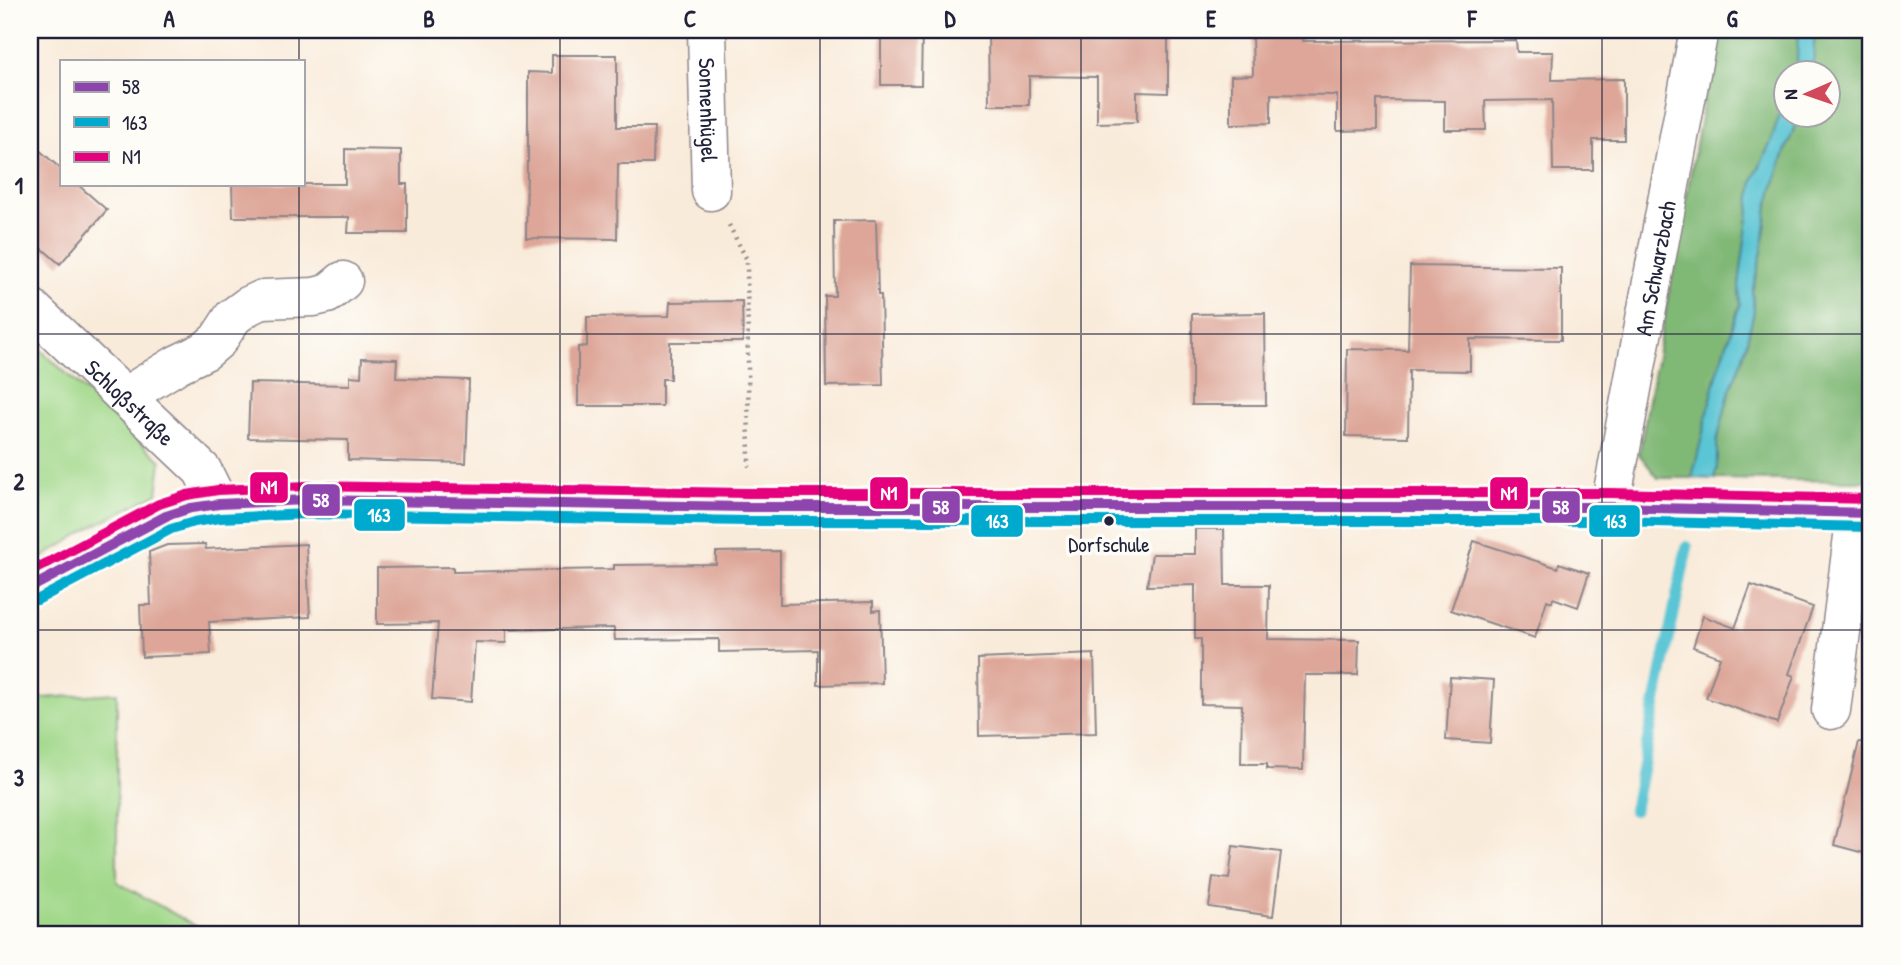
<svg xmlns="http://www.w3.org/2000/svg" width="1901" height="965" viewBox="0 0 1901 965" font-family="'Patrick Hand',sans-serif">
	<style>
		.green { fill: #a1d88a; stroke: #627d62; stroke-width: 2 }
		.forest { fill: #80b876; stroke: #516d58; stroke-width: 2 }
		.water { fill: #5ac5d4; stroke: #3e7488; stroke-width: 2 }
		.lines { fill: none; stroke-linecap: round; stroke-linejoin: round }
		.stream { stroke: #5ac5d4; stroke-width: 12 }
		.building { fill: #dda698 }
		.minor-casing { stroke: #8e868a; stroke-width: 41 }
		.path { stroke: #8e868a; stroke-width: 4.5; stroke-dasharray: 2 5; stroke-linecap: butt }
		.minor { stroke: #fff; stroke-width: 38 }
		.bus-1-casing { stroke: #fdfcf7; stroke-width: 16 }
		.bus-2-casing { stroke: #fdfcf7; stroke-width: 16 }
		.bus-3-casing { stroke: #fdfcf7; stroke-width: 16 }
		.bus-1 { stroke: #8e44ad; stroke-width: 10 }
		.bus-2 { stroke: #00a9ce; stroke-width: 10 }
		.bus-3 { stroke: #e5007d; stroke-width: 10 }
		.grid { fill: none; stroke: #22223b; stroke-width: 2; stroke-opacity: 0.55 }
		.bus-dot { fill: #22223b; stroke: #fdfcf7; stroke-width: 2.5 }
		.labels { text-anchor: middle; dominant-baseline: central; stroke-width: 7; stroke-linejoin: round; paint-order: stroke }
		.bus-label { font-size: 21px; fill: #22223b; stroke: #fdfcf7 }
		.street-label { font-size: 23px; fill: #22223b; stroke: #fdfcf7 }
		.line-badge { stroke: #fdfcf7; stroke-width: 2.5 }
		.badge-label { font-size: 19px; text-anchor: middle; font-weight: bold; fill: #fff }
		.neatline { fill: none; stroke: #22223b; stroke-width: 2.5 }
		.grid-label { font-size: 23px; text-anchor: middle; font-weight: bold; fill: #22223b }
	</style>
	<rect width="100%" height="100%" fill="#fdfcf7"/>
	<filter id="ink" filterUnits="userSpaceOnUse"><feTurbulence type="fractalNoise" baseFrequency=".0143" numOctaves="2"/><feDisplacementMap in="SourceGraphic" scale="14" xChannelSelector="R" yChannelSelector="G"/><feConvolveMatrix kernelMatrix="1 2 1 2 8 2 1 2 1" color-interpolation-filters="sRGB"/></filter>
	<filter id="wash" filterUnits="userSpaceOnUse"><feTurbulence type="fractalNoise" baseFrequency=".00686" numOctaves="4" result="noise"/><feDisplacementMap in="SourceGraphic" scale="28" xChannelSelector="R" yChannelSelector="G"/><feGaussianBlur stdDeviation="1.57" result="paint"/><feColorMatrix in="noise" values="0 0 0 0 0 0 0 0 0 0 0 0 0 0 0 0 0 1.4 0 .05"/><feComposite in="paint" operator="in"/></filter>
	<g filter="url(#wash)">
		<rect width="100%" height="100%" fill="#f9ebda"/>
		<path class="green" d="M 30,340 L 161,461 L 157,494 L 93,526 L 30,565 Z
			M 117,693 L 117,882 L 201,929 L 190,935 L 30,935 L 30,699 Z"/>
		<path class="forest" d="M 1717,30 L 1798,30 L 1797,62 L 1793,73 L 1786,74 L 1785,98 L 1783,110 L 1771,142 L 1753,181 L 1739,285 L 1740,304 L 1717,374 L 1696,468 L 1692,478 L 1658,478 L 1639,454 Z
			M 1816,30 L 1871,30 L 1871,479 L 1857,481 L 1714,479 L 1717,467 L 1717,441 L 1730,390 L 1743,357 L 1754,311 L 1752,292 L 1762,251 L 1768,206 L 1780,166 L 1797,120 L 1797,116 L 1828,116 L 1828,74 L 1811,73 C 1816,59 1812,45 1816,30 Z"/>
		<path class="water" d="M 1798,30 L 1816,30 C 1812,45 1816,59 1811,73 L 1793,73 L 1797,62 Z
			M 1785,98 L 1786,116 L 1797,116 L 1797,120 L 1780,166 L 1768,206 L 1762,251 L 1752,292 L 1754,311 L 1743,357 L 1730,390 L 1717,441 L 1717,467 L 1714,479 L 1692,478 L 1717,374 L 1740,304 L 1739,285 L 1753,181 L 1771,142 Z"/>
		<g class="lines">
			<path class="stream" d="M 1634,810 L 1687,547"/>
		</g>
		<g id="blocks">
			<path class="building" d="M 881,30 L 922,30 L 921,85 L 881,85 Z
				M 988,30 L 1098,30 L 1098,33 L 1168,32 L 1168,93 L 1137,92 L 1137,122 L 1097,123 L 1097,77 L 1029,76 L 1029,105 L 989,105 Z
				M 1252,34 L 1302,34 L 1302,41 L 1516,40 L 1517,52 L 1553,52 L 1552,80 L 1624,79 L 1624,140 L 1593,140 L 1593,170 L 1553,170 L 1552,100 L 1485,101 L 1486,130 L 1445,130 L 1445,101 L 1377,100 L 1377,130 L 1337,131 L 1337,95 L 1271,94 L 1271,123 L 1231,124 L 1231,76 L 1253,75 Z
				M 552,55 L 617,55 L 617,127 L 654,127 L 653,164 L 618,164 L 617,239 L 526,238 L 527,162 L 528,162 L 528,72 L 552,73 Z
				M 30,142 L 61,169 L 61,184 L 77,184 L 107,210 L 60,264 L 30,238 Z
				M 345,149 L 401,150 L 401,184 L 407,184 L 407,233 L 348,233 L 349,217 L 233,217 L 232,184 L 345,184 Z
				M 876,220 L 878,295 L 881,295 L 883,385 L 826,386 L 825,296 L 835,296 L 834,221 Z
				M 1410,266 L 1561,268 L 1561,340 L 1470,339 L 1470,371 L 1409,370 L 1408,437 L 1346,436 L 1347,349 L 1408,350 Z
				M 742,301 L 743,342 L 670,342 L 670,379 L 662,379 L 662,406 L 578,406 L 578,347 L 587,346 L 587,317 L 669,316 L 670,302 Z
				M 1265,313 L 1266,405 L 1192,405 L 1192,314 Z
				M 362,358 L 397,359 L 396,378 L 469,380 L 466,463 L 348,460 L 348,440 L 248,438 L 250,383 L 350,385 L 350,376 L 361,377 Z
				M 1195,529 L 1224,529 L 1225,585 L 1269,585 L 1268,639 L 1359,640 L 1358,675 L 1305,675 L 1303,770 L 1267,769 L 1267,764 L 1241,764 L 1242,705 L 1201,704 L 1201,639 L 1195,639 L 1195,585 L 1147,586 L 1152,554 L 1195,554 Z
				M 1474,541 L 1558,568 L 1559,563 L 1589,573 L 1578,607 L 1553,598 L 1552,602 L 1547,600 L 1535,638 L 1451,610 Z
				M 205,544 L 206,549 L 306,544 L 310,617 L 209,622 L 211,654 L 142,657 L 140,605 L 151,605 L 149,552 L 167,545 Z
				M 780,551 L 780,604 L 873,602 L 873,611 L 880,610 L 882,683 L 818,685 L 818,650 L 719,652 L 719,639 L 615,640 L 614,628 L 506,630 L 506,643 L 475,642 L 471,702 L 432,699 L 438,623 L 377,624 L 377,568 L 453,567 L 453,572 L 614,569 L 614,565 L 716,564 L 716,552 Z
				M 1751,585 L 1813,607 L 1789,674 L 1794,676 L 1777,723 L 1706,698 L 1720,657 L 1693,647 L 1703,616 L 1735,628 Z
				M 1094,654 L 1096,733 L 979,736 L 978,659 Z
				M 1450,677 L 1494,680 L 1490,743 L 1446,740 Z
				M 1859,742 L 1871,743 L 1871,855 L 1834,845 Z
				M 1233,846 L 1281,852 L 1273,916 L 1209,907 L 1213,877 L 1229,879 Z"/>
		</g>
	</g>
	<g filter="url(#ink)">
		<use href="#blocks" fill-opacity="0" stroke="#8e868a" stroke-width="2"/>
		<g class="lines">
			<g class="minor-casing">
				<g id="minor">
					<path id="s1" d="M 707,30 L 711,191"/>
					<path id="s2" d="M 30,307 L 202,470 L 219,504"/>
					<path d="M 124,397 L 178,364 L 205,351 L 218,340 L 233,317 L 248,306 L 263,299 L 314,297 L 327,294 L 343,281"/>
					<path id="s3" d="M 1610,507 L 1699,30"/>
					<path d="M 30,588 L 166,516 L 191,508 L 219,504 L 307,500 L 748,507 L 1610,507 L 1871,513"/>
					<path d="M 1831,710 L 1856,513"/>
				</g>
			</g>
			<path class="path" d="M 729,225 L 747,260 L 749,467"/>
			<use href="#minor" class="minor"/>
			<g class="bus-1-casing">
				<path id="bus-1" d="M 30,588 L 166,516 L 191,508 L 219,504 L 307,500 L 748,507 L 1610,507 L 1871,513"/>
			</g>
			<g class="bus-2-casing">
				<path id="bus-2" d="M 37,600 L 171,529 L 194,522 L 220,518 L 307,514 L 748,521 L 1610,521 L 1871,527"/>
			</g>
			<g class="bus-3-casing">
				<path id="bus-3" d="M 30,572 L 159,504 L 187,495 L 218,490 L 306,486 L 748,493 L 1610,493 L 1871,499"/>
			</g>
			<use href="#bus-1" class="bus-1"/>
			<use href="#bus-2" class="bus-2"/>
			<use href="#bus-3" class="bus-3"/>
		</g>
	</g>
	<path class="grid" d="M 299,30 L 299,61M 560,30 L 560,935M 820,30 L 820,935M 1081,30 L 1081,935M 1341,30 L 1341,935M 1602,30 L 1602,935M 299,184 L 299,935M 30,334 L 1871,334M 30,630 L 1871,630"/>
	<circle class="bus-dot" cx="1109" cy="521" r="6"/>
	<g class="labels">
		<g class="bus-label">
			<text x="1109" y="544">Dorfschule</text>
		</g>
		<g class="street-label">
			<text stroke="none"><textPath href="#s1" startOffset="80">Sonnenhügel</textPath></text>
			<text stroke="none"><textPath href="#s3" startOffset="243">Am Schwarzbach</textPath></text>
			<text stroke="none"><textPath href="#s2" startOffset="138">Schloßstraße</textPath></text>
		</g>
	</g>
	<g class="line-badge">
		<rect x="249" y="471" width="40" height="33" rx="7" fill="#e5007d"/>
		<rect x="869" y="476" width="40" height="34" rx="7" fill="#e5007d"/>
		<rect x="1489" y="476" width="40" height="34" rx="7" fill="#e5007d"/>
		<rect x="301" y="483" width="40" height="34" rx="7" fill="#8e44ad"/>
		<rect x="921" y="490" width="40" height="34" rx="7" fill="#8e44ad"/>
		<rect x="1541" y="490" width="40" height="34" rx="7" fill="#8e44ad"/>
		<rect x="353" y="498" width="53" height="34" rx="7" fill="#00a9ce"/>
		<rect x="970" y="504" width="54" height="34" rx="7" fill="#00a9ce"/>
		<rect x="1588" y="504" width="53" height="34" rx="7" fill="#00a9ce"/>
	</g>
	<g class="badge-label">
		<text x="269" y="494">N1</text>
		<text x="889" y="500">N1</text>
		<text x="1509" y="500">N1</text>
		<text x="321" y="507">58</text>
		<text x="941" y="514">58</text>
		<text x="1561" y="514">58</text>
		<text x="379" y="522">163</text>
		<text x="997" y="528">163</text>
		<text x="1615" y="528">163</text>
	</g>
	<rect width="1901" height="965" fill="none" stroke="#fdfcf7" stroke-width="77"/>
	<rect x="60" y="60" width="245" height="126" fill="#fdfcf7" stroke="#a5a5ac" stroke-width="2"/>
	<rect x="74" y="82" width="35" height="10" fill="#8e44ad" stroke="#a5a5ac" stroke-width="2"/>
	<text x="122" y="94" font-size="21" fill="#22223b">58</text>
	<rect x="74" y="117" width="35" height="10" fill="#00a9ce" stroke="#a5a5ac" stroke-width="2"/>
	<text x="122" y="130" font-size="21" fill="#22223b">163</text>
	<rect x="74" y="152" width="35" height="10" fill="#e5007d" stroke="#a5a5ac" stroke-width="2"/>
	<text x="122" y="164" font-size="21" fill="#22223b">N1</text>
	<g transform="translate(1807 94) rotate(268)"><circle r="33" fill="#fdfcf7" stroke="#a5a5ac" stroke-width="2"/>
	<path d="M0-5L12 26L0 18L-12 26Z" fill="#d1495b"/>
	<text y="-10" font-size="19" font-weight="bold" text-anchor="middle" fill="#22223b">N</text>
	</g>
	<rect x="38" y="38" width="1824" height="888" class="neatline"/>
	<g class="grid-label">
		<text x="169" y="27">A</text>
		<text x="429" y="27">B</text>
		<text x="690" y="27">C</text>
		<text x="950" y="27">D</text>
		<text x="1211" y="27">E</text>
		<text x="1472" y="27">F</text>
		<text x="1732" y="27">G</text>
		<text x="19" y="194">1</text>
		<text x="19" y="490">2</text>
		<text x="19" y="786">3</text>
	</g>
</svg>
